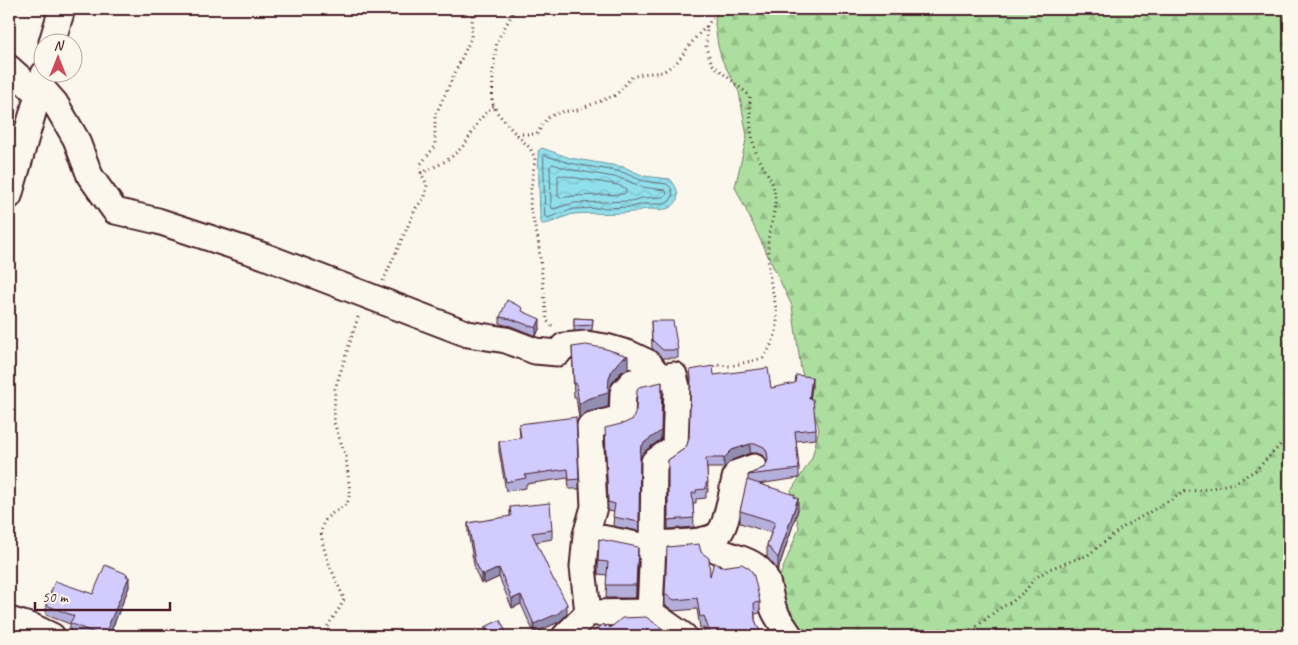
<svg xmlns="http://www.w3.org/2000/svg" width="1298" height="645" viewBox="0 0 1298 645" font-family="Caveat,sans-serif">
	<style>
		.forest { fill: url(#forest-firs); stroke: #7a7e65 }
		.water { fill: url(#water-waves); stroke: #74939f }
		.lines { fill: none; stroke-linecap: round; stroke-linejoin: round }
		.shore { stroke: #666c78; stroke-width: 1 }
		.minor-casing { stroke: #4a1f2b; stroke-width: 29 }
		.path { stroke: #4a1f2b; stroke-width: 3; stroke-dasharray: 1 4; stroke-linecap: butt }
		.minor { stroke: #fbf7ec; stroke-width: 25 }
		.wall { fill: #b4afda; stroke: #4a1f2b }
		.shaded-wall { fill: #928eb2; stroke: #4a1f2b }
		.building { fill: #d1cbfe; stroke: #4a1f2b }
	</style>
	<defs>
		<pattern id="forest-firs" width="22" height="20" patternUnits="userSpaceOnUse" patternTransform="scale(1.25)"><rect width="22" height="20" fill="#abde9f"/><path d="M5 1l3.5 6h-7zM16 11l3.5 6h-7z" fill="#95be89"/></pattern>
		<pattern id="water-waves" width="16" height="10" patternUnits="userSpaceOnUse" patternTransform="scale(1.25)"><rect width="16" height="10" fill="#90e0ec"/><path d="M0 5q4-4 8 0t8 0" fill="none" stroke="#7ec0cb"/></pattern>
	</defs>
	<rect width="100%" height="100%" fill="#fbf7ec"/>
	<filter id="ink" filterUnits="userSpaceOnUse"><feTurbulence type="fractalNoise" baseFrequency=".02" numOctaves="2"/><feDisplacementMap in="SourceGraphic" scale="10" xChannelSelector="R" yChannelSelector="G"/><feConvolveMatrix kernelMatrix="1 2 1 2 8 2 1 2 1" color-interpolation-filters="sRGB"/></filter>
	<g filter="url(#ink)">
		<path class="forest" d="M 716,9 L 1289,9 L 1289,636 L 799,636 L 786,612 L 778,581 L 799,528 L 791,491 L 812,458 L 819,429 L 801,369 L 792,306 L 735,187 L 747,136 L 739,92 L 722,60 L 718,46 L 715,24 Z"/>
		<path class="water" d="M 542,148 L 570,158 L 624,167 L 644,176 L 670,179 C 679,188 683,204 666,209 C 660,210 653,209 647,209 C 642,209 637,212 632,212 C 613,215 593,212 574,214 C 563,216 553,224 542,224 L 540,219 L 538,151 Z"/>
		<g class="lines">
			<path class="shore" d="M 544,155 L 569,163 L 622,172 L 643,181 L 667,184 L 671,188 L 673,195 L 670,201 L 664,204 L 643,204 L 632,207 L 574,209 L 547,218 L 545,216 Z
				M 553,164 L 568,169 L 620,178 L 642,187 L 665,190 L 667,194 L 663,197 L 642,198 L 631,201 L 574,203 L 553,209 L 551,206 L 550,167 Z
				M 559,175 L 618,185 L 626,189 L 626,192 L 624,194 L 574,196 L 560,198 L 558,196 L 558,177 Z"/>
			<g class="minor-casing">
				<path id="minor" d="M 52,42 L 62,9
					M 9,68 L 38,94
					M 40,86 L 55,103 L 76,139 L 90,176 L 115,211 L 158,221 L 264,256 L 468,334 L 506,340 L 535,351 L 558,353 L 564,346 L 586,344 L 606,347 L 630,354 L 649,363 L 659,377 L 674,375 L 677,387 L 675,447 L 654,462 L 653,544 L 650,612 L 588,613 L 565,636
					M 9,196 L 44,74
					M 586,535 L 652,548
					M 703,540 C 719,557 745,555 760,570 C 770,579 769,598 774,610 C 778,619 785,628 790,636
					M 653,544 C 667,543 712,544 720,532 C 726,524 727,512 730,502 C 733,492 733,482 737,473 L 754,467
					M 650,612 L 684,636
					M 588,613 L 583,567 L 586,535 L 594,507 L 590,426 L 622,418 L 623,392 L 632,382 L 659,377
					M 9,620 L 33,627 L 52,636"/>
			</g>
			<path class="path" d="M 515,9 L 497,41 L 493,71 L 492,102 L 496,111 L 512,130 L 530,148 L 535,158 L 531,188 L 530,207 L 538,239 L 547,321 L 554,328
				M 517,134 L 537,134 L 547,118 L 560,112 L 577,110 L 616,95 L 632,77 L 642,74 L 663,72 L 677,62 L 696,37 L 706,27
				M 421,173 C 436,167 452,159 463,146 C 475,131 477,118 494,106
				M 383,281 L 416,208 L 425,197 L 427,185 L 420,171 L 420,165 L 435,146 L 435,116 L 471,38 L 473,9
				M 709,368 L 718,365 L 731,366 L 763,358 C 781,333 779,318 772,289 C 769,276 768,261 768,248 C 767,231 776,215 775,198 C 775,178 759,165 754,146 C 750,130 750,112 750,96 L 712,64 L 706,48 L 707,26 L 718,9
				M 325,636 C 327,621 339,613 344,599 C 338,583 318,545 322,528 C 324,516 338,510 347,504 L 350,493 L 346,457 L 334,423 L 335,389 L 359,314
				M 965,636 L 997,610 L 1013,601 L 1026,590 L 1034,579 L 1049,569 L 1088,555 L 1122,528 L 1184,492 L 1207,489 L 1234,483 L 1256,470 L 1289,436"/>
			<use href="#minor" class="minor"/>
		</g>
		<path class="wall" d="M 523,312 L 540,327 L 536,336 L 511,326 L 500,324 L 500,317 Z
			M 574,318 L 593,319 L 592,330 L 574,331 Z
			M 651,321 L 678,350 L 678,358 L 663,358 L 652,348 Z
			M 572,347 L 628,369 L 621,372 L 612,383 L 609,391 L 608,407 L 587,412 L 579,418 L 576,397 L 574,397 Z
			M 690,370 L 771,388 L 812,386 L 810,399 L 816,429 L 816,439 L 796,441 L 799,469 L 799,478 L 758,484 L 795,497 L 798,510 L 778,570 L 767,557 L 767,545 L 771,533 L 740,523 L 740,511 L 748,480 L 748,475 L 765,467 L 767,462 L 764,456 L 757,453 L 750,453 L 732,460 L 724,468 L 707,468 L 708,492 L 706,492 L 706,498 L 696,499 L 696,503 L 693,503 L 694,527 L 668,529 L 668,460 L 684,449 L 687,445 L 689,438 L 691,386 L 690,379 Z
			M 519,424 L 579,479 L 579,489 L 569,489 L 568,478 L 526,484 L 526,488 L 506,491 L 499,451 L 499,442 L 520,438 Z
			M 605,437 L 661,439 L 645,451 L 641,456 L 640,461 L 639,531 L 613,526 L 614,512 L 608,511 Z
			M 510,507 L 552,530 L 552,539 L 536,542 L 567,614 L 559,622 L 534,633 L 521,604 L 512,608 L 499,577 L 484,584 L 483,582 L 481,583 L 475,570 L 468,532 L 468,523 L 510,517 Z
			M 599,539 L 638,560 L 636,598 L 606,598 L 607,575 L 598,574 Z
			M 701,552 L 710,576 L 760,602 L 760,613 L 755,614 L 755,620 L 760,632 L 782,636 L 707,636 L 704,628 L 700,628 L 697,609 L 674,611 L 665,605 L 665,594 Z
			M 127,576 L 129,587 L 109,636 L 77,636 L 70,633 L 70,624 L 46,615 L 46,605 L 93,594 Z
			M 485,627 L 508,636 L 485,636 Z"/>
		<path class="shaded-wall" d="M 540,319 L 540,327 L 536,336 L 536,328 Z
			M 628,356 L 628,369 L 621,372 L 612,383 L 609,391 L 608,407 L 587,412 L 579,418 L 579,404 L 609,378 L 612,370 L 621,359 Z
			M 812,377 L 812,386 L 809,409 L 809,399 Z
			M 662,382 L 661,439 L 645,451 L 641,456 L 640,461 L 639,531 L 640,453 L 641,447 L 645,442 Z
			M 750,444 L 750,453 L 732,460 L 724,468 L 724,458 L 732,450 Z
			M 798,498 L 798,510 L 778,570 L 778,558 Z
			M 638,547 L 638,560 L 636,598 L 636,585 Z
			M 499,568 L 499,577 L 484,584 L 484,575 Z
			M 483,573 L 483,582 L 481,583 L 481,574 Z
			M 127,574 L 127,582 L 129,577 L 129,587 L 109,636 L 104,636 Z
			M 521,595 L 521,604 L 512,608 L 512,599 Z
			M 567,604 L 567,614 L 559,622 L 534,633 L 534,624 Z"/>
		<path class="building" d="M 507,300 L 523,308 L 522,311 L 540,319 L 536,328 L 511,319 L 500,317 Z
			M 574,318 L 593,319 L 592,325 L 574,326 Z
			M 651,321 L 673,321 L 678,350 L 663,350 L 652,340 Z
			M 586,345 L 603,348 L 628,356 L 621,359 L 612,370 L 609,378 L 608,393 L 587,399 L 579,404 L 576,383 L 574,384 L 572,347 Z
			M 713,366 L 714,375 L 768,368 L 771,388 L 795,383 L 796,375 L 812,377 L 809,399 L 813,399 L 816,429 L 795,431 L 799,469 L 748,475 L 765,467 L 768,460 L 767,452 L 764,447 L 757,444 L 750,444 L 732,450 L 724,458 L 706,458 L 708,483 L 706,483 L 706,489 L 696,490 L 696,493 L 692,493 L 694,518 L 668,520 L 668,460 L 684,449 L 687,445 L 689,438 L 691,378 L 690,370 Z
			M 662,382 L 661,431 L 645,442 L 641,447 L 640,453 L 639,522 L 613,517 L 615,504 L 608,502 L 605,428 L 625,423 L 633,419 L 636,410 L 637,389 L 639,387 Z
			M 576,417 L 579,479 L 569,480 L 568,469 L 525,475 L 526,478 L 506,482 L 499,442 L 521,438 L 519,424 Z
			M 747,480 L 795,495 L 794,497 L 798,498 L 778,558 L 767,545 L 775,522 L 740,511 Z
			M 550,503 L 552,530 L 532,533 L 554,581 L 555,581 L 567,604 L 559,613 L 534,624 L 521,595 L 512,599 L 499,568 L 484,575 L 483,573 L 481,574 L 475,561 L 468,523 L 511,516 L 510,507 Z
			M 599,539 L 638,547 L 636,585 L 606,585 L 608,562 L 598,561 Z
			M 699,544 L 701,552 L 709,558 L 710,576 L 714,562 L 720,567 L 742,564 L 750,569 L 754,576 L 760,602 L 754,603 L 755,620 L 760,632 L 776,629 L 782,636 L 711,636 L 704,616 L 700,617 L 697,598 L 674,600 L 665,594 L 667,547 Z
			M 105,565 L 127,574 L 126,576 L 129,577 L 104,636 L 102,636 L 70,623 L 74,616 L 46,605 L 55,581 L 93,594 Z
			M 646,617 L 673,636 L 587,636 L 604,624 L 605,627 L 608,625 L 610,628 L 622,618 Z
			M 500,620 L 508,636 L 490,636 L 485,627 Z"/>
	</g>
	<rect width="1298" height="645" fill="none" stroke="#fbf7ec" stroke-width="30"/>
	<rect x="15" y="15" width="1268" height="615" fill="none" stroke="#4a1f2b" stroke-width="2" filter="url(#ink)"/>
	<g transform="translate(58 58)"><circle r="24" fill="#fbf7ec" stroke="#b4a19f"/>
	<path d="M0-4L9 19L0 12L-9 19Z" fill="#d1495b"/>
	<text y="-8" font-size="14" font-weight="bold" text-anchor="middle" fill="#4a1f2b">N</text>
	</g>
	<path d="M35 602v8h135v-8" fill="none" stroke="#4a1f2b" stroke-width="2.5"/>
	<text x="42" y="602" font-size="15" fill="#4a1f2b" stroke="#fbf7ec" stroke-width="4" paint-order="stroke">50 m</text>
</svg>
